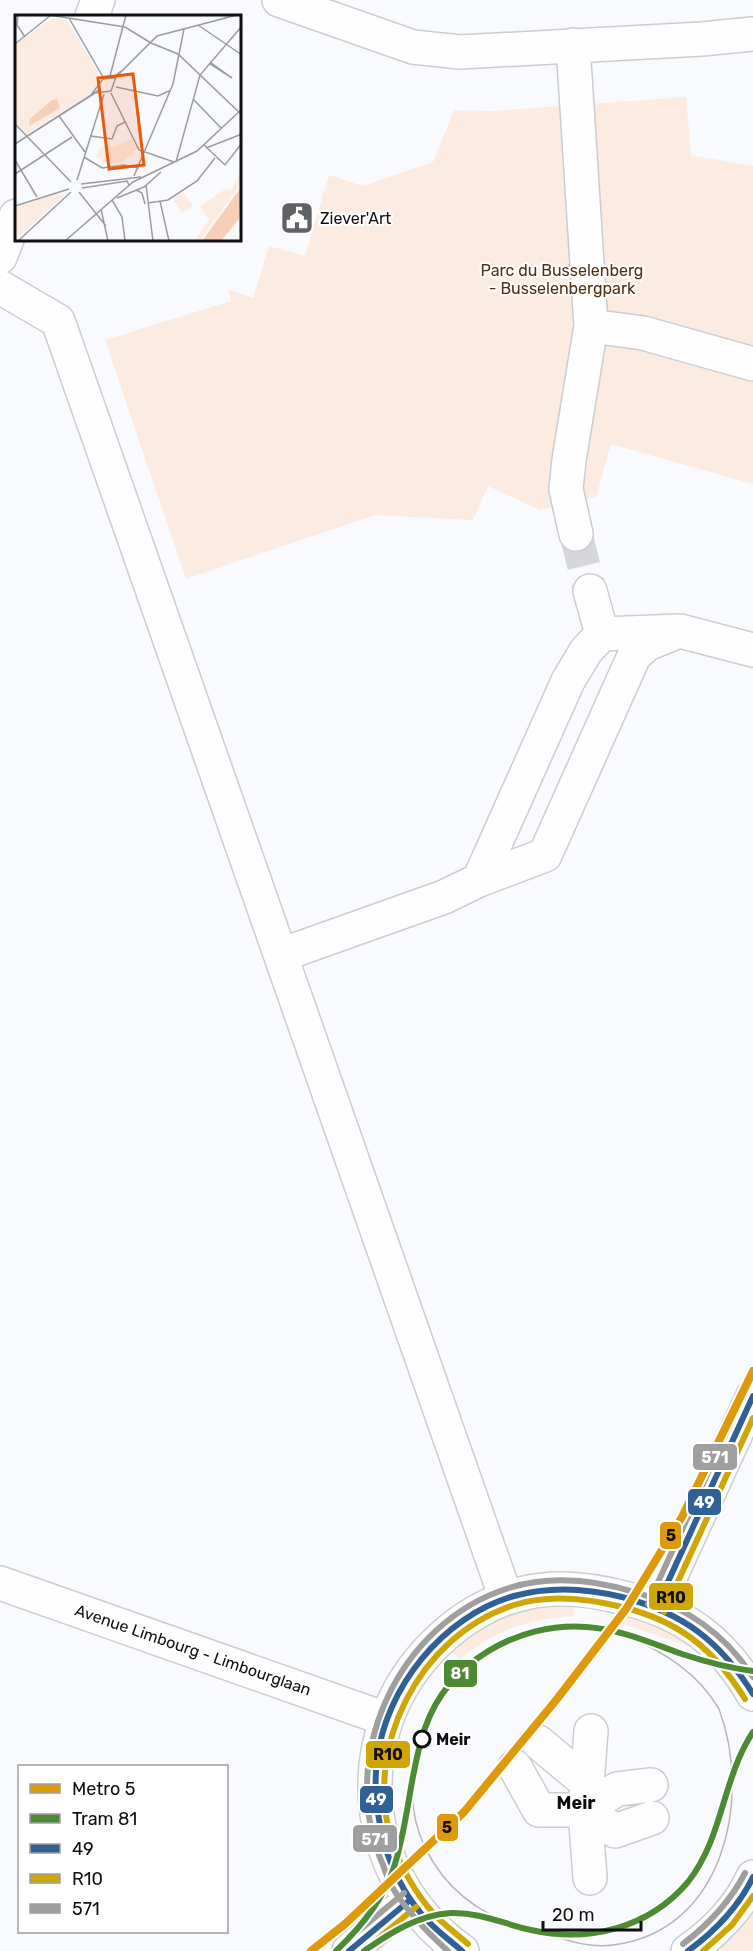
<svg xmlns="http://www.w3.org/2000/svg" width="753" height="1951" viewBox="0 0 753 1951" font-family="Rubik,sans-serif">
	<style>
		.green { fill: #fbebe0 }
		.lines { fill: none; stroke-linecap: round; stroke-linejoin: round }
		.minor-tunnel { stroke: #d6d7db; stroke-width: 33; stroke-dasharray: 33 16; stroke-linecap: butt }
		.minor-casing { stroke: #cccdd0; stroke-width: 36 }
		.minor { stroke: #fefeff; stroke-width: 33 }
		.tram { stroke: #b7b7b8; stroke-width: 1.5 }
		.bus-1-casing { stroke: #fff; stroke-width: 10 }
		.bus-2-casing { stroke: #fff; stroke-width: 10 }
		.bus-3-casing { stroke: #fff; stroke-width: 10 }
		.bus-1 { stroke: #306196; stroke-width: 6 }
		.bus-2 { stroke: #cfa604; stroke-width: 6 }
		.bus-3 { stroke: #9f9fa0; stroke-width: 6 }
		.tram-1-casing { stroke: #fff; stroke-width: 10 }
		.tram-1 { stroke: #4c8b33; stroke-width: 6 }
		.metro-1-casing { stroke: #fff; stroke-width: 12 }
		.metro-1 { stroke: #df9a0c; stroke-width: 8 }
		.stop-dot { fill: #fff; stroke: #0f0f12; stroke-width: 3 }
		.labels { text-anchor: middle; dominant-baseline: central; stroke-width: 4.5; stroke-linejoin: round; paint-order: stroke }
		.poi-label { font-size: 16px; fill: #0f0f12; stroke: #fff; text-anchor: start }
		.park-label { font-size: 16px; fill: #522f11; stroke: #fff }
		.street-label { font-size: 16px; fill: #0f0f12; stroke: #fff }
		.stop-label { font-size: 16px; font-weight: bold; fill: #0f0f12; stroke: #fff; text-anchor: start }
		.neighbourhood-label { font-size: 18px; font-weight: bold; fill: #0f0f12; stroke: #fff }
		.inset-road { fill: none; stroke: #9b9ca0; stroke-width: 1.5 }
		.view { fill: #e8590c; fill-opacity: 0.15; stroke: #e8590c; stroke-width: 3 }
		.inset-edge { fill: none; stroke: #0f0f12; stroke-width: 3 }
		.line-badge { stroke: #fff; stroke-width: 2 }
		.badge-label { font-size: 16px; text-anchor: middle; font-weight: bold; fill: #fff }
		.pale-badge-label { font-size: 16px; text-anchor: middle; font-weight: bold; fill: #111 }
	</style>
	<rect width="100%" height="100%" fill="#f9fafe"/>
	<path class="green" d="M 686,97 L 691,155 L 753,166 L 753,484 L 611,444 L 596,497 L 540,510 L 488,486 L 473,520 L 375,515 L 186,579 L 105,340 L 231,301 L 228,289 L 253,298 L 269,246 L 305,256 L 329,175 L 363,186 L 433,162 L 454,110 L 492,111 Z
		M 546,1604 L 574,1606 L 573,1616 C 526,1619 496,1630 460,1659 L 450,1651 L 488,1622 L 514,1612 Z
		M 620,1614 C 651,1622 674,1634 702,1651 L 618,1622 Z
		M 753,1906 L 753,1951 L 710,1951 Z"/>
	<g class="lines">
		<path class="minor-tunnel" d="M 576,534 L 590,591"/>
		<g class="minor-casing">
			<path id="minor" d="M 279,0 L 413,47 L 460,52 L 702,39 L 753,34
				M 92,16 L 98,0
				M 573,45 L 591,326 L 569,460 L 566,489 L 576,534
				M 0,257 L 16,216
				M 0,287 L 58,321 L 506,1598
				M 591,326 L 643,333 L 753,364
				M 590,591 L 602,634
				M 479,880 L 545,855 L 634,656 L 647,644 L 672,634
				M 281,955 L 444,897 L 479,880 L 568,681 L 586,651 L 602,634 L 680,631 L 753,650
				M 0,1583 L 386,1719
				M 656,1608 L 753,1396
				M 591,1731 L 585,1810 L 615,1831 L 652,1818
				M 538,1742 L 587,1783
				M 515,1767 L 539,1810 L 585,1810 L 617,1789 L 651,1785
				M 585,1810 L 590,1878
				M 349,1951 L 410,1900
				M 462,1951 C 358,1878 345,1733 435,1644 C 459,1620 491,1600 525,1593 C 557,1585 595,1590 628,1599 C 686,1614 723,1642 753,1694
				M 688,1951 C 714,1933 740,1907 753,1877"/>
		</g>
		<use href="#minor" class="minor"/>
		<path class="tram" d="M 414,1763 C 414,1777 412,1792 413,1805 C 417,1845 442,1884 476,1906 C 489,1915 504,1920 518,1926
			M 532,1930 C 558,1937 586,1949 613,1945 C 723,1932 753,1800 719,1709 C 698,1673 665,1653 628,1636"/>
		<g class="bus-1-casing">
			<path id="bus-1" d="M 656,1608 L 753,1396
				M 349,1951 L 410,1900
				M 462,1951 C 451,1941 438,1932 428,1921 C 408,1901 394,1873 385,1847 C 382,1840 381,1832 380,1825 C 376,1804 374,1783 377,1761 C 385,1688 443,1616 514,1596 C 550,1586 586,1588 622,1597 C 683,1613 720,1641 753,1694
				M 688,1951 C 715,1931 738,1908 753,1877"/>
		</g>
		<g class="bus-2-casing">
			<path id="bus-2" d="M 664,1612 L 753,1418
				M 468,1944 C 457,1934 444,1925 434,1914 C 416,1894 402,1869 393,1844 C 361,1750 419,1635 514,1605 C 549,1594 586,1598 622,1607 C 679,1621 714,1649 745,1699
				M 363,1951 L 416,1907
				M 703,1951 L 732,1925 L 753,1896"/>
		</g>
		<g class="bus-3-casing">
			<path id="bus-3" d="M 648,1604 L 745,1392
				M 343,1944 L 404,1893
				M 683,1944 C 709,1924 730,1902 745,1873
				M 448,1951 C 428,1933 409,1914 394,1890 C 389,1883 386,1873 383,1865 C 336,1759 397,1623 509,1588 C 551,1575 596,1580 638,1593 C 686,1607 726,1635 753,1677"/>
		</g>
		<use href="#bus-1" class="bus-1"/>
		<use href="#bus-2" class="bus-2"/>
		<use href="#bus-3" class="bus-3"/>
		<g class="tram-1-casing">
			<path id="tram-1" d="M 336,1951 C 360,1928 382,1902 393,1870 C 409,1824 409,1774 425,1728 C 448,1662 518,1622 586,1627 C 620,1629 651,1643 682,1654 C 706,1662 729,1668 753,1671
				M 364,1951 C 390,1933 418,1915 451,1913 C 479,1912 504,1924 531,1930 C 589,1943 649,1928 688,1882 C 723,1838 722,1779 753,1732"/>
		</g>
		<use href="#tram-1" class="tram-1"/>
		<g class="metro-1-casing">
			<path id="metro-1" d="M 311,1951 L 345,1924 L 464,1812 L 557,1699 L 626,1609 L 682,1517 L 753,1371"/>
		</g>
		<use href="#metro-1" class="metro-1"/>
	</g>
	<defs>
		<g id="civic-square" transform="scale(1.725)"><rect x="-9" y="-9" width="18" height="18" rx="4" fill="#616165" stroke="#fff"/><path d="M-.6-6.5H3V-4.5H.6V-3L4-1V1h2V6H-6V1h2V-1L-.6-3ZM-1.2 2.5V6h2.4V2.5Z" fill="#fff"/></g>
	</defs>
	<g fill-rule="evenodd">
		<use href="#civic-square" x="297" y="218"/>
	</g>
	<circle class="stop-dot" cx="422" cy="1739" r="8"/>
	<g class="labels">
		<g class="poi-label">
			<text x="320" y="218">Ziever'Art</text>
		</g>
		<g class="park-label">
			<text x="562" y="270">Parc du Busselenberg<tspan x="562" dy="18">- Busselenbergpark</tspan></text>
		</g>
		<g class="street-label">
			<text transform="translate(193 1650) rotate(19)">Avenue Limbourg - Limbourglaan</text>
		</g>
		<g class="stop-label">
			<text x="436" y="1739">Meir</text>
		</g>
		<g class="neighbourhood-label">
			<text x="576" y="1803">Meir</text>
		</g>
	</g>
	<g transform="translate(15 15)">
		<rect width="226" height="226" fill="#f9fafe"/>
		<path d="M 38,3 L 51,4 L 86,62 L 83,74 L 12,119 L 0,108 L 0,30 ZM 117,124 L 122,134 L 107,147 L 96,149 L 81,142 L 86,131 L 98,132 ZM 226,157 L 226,169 L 185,226 L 179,226 L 194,205 L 185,191 L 212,173 L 216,175 ZM 168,177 L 178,191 L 167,198 L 158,184 ZM 41,178 L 48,181 L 0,225 L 0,193 Z" fill="#fbebe0"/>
		<path d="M 37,85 L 42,84 L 45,93 L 14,111 L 15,104 ZM 226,172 L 224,204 L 206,226 L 187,226 Z" fill="#f6cfb6"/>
		<path class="inset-road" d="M 3,0 L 2,10 L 10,22M 34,0 L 110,12 L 136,28 L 163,39 L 227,100M 54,3 L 88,62M 183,10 L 227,40M 0,29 L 36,0M 194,48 L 217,63 L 195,47M 95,61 L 111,0M 99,64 L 135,28M 101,72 L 143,81 L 154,76M 96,78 L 124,135 L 159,147M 76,80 L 88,64 L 98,63 L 106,56M 178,84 L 206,113M 44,101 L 70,137M 0,109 L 56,167M 76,121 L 97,124 L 102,111 L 110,107M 0,129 L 84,75M 0,129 L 80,78 L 96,76 L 101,62 L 142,21 L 222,0M 189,130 L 210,150 L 227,128M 191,133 L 227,119M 69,142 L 87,153 L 109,150 L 124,153M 0,145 L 22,182M 161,147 L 185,60 L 227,11M 0,159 L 57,122M 119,161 L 158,69 L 169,14 L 221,0M 62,165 L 89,79M 66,169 L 126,162M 131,170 L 138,226M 67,173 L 112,166 L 114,170M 121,175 L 127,178 L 130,189M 64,177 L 91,211M 102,183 L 129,172 L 146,157M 97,185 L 107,202 L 110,226M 145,186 L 154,226M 133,188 L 153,185 L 182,166 L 200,143M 0,191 L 54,174M 86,194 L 93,226M 3,226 L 56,177M 50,226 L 118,167 L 182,136 L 227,94"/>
		<path class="view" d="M 118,59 L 129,150 L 94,154 L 83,63 Z"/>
		<rect width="226" height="226" class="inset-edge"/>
	</g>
	<g class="line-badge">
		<rect x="692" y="1443" width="46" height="28" rx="6" fill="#9f9fa0"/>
		<rect x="687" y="1488" width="35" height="28" rx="6" fill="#306196"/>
		<rect x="659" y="1521" width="23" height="29" rx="6" fill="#df9a0c"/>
		<rect x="648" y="1582" width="46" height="29" rx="6" fill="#cfa604"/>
		<rect x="443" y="1659" width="35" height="29" rx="6" fill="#4c8b33"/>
		<rect x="365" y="1740" width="46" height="29" rx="6" fill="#cfa604"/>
		<rect x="359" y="1785" width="35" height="29" rx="6" fill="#306196"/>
		<rect x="436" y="1813" width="23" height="29" rx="6" fill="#df9a0c"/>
		<rect x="352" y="1824" width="46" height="29" rx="6" fill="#9f9fa0"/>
	</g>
	<g class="badge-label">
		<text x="715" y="1463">571</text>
		<text x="704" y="1508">49</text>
		<text x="460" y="1679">81</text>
		<text x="376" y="1805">49</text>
		<text x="375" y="1845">571</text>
	</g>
	<g class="pale-badge-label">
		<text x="671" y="1541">5</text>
		<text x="671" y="1603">R10</text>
		<text x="388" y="1760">R10</text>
		<text x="447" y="1833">5</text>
	</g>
	<rect x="18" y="1765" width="210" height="168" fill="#ffffff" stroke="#9f9fa0" stroke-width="1.5"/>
	<rect x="30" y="1784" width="30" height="9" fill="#df9a0c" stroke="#9f9fa0" stroke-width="1.5"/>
	<text x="72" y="1795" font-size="18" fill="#0f0f12">Metro 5</text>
	<rect x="30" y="1814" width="30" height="9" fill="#4c8b33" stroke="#9f9fa0" stroke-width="1.5"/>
	<text x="72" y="1825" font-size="18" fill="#0f0f12">Tram 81</text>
	<rect x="30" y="1844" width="30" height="9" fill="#306196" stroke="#9f9fa0" stroke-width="1.5"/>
	<text x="72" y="1855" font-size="18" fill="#0f0f12">49</text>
	<rect x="30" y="1874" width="30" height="9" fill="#cfa604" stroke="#9f9fa0" stroke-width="1.5"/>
	<text x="72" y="1885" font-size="18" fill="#0f0f12">R10</text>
	<rect x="30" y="1904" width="30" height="9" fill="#9f9fa0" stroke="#9f9fa0" stroke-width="1.5"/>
	<text x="72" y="1915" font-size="18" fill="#0f0f12">571</text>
	<path d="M543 1921v9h98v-9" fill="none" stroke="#0f0f12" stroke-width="3"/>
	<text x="552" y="1921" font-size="18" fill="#0f0f12" stroke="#ffffff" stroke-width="4.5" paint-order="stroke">20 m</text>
</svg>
